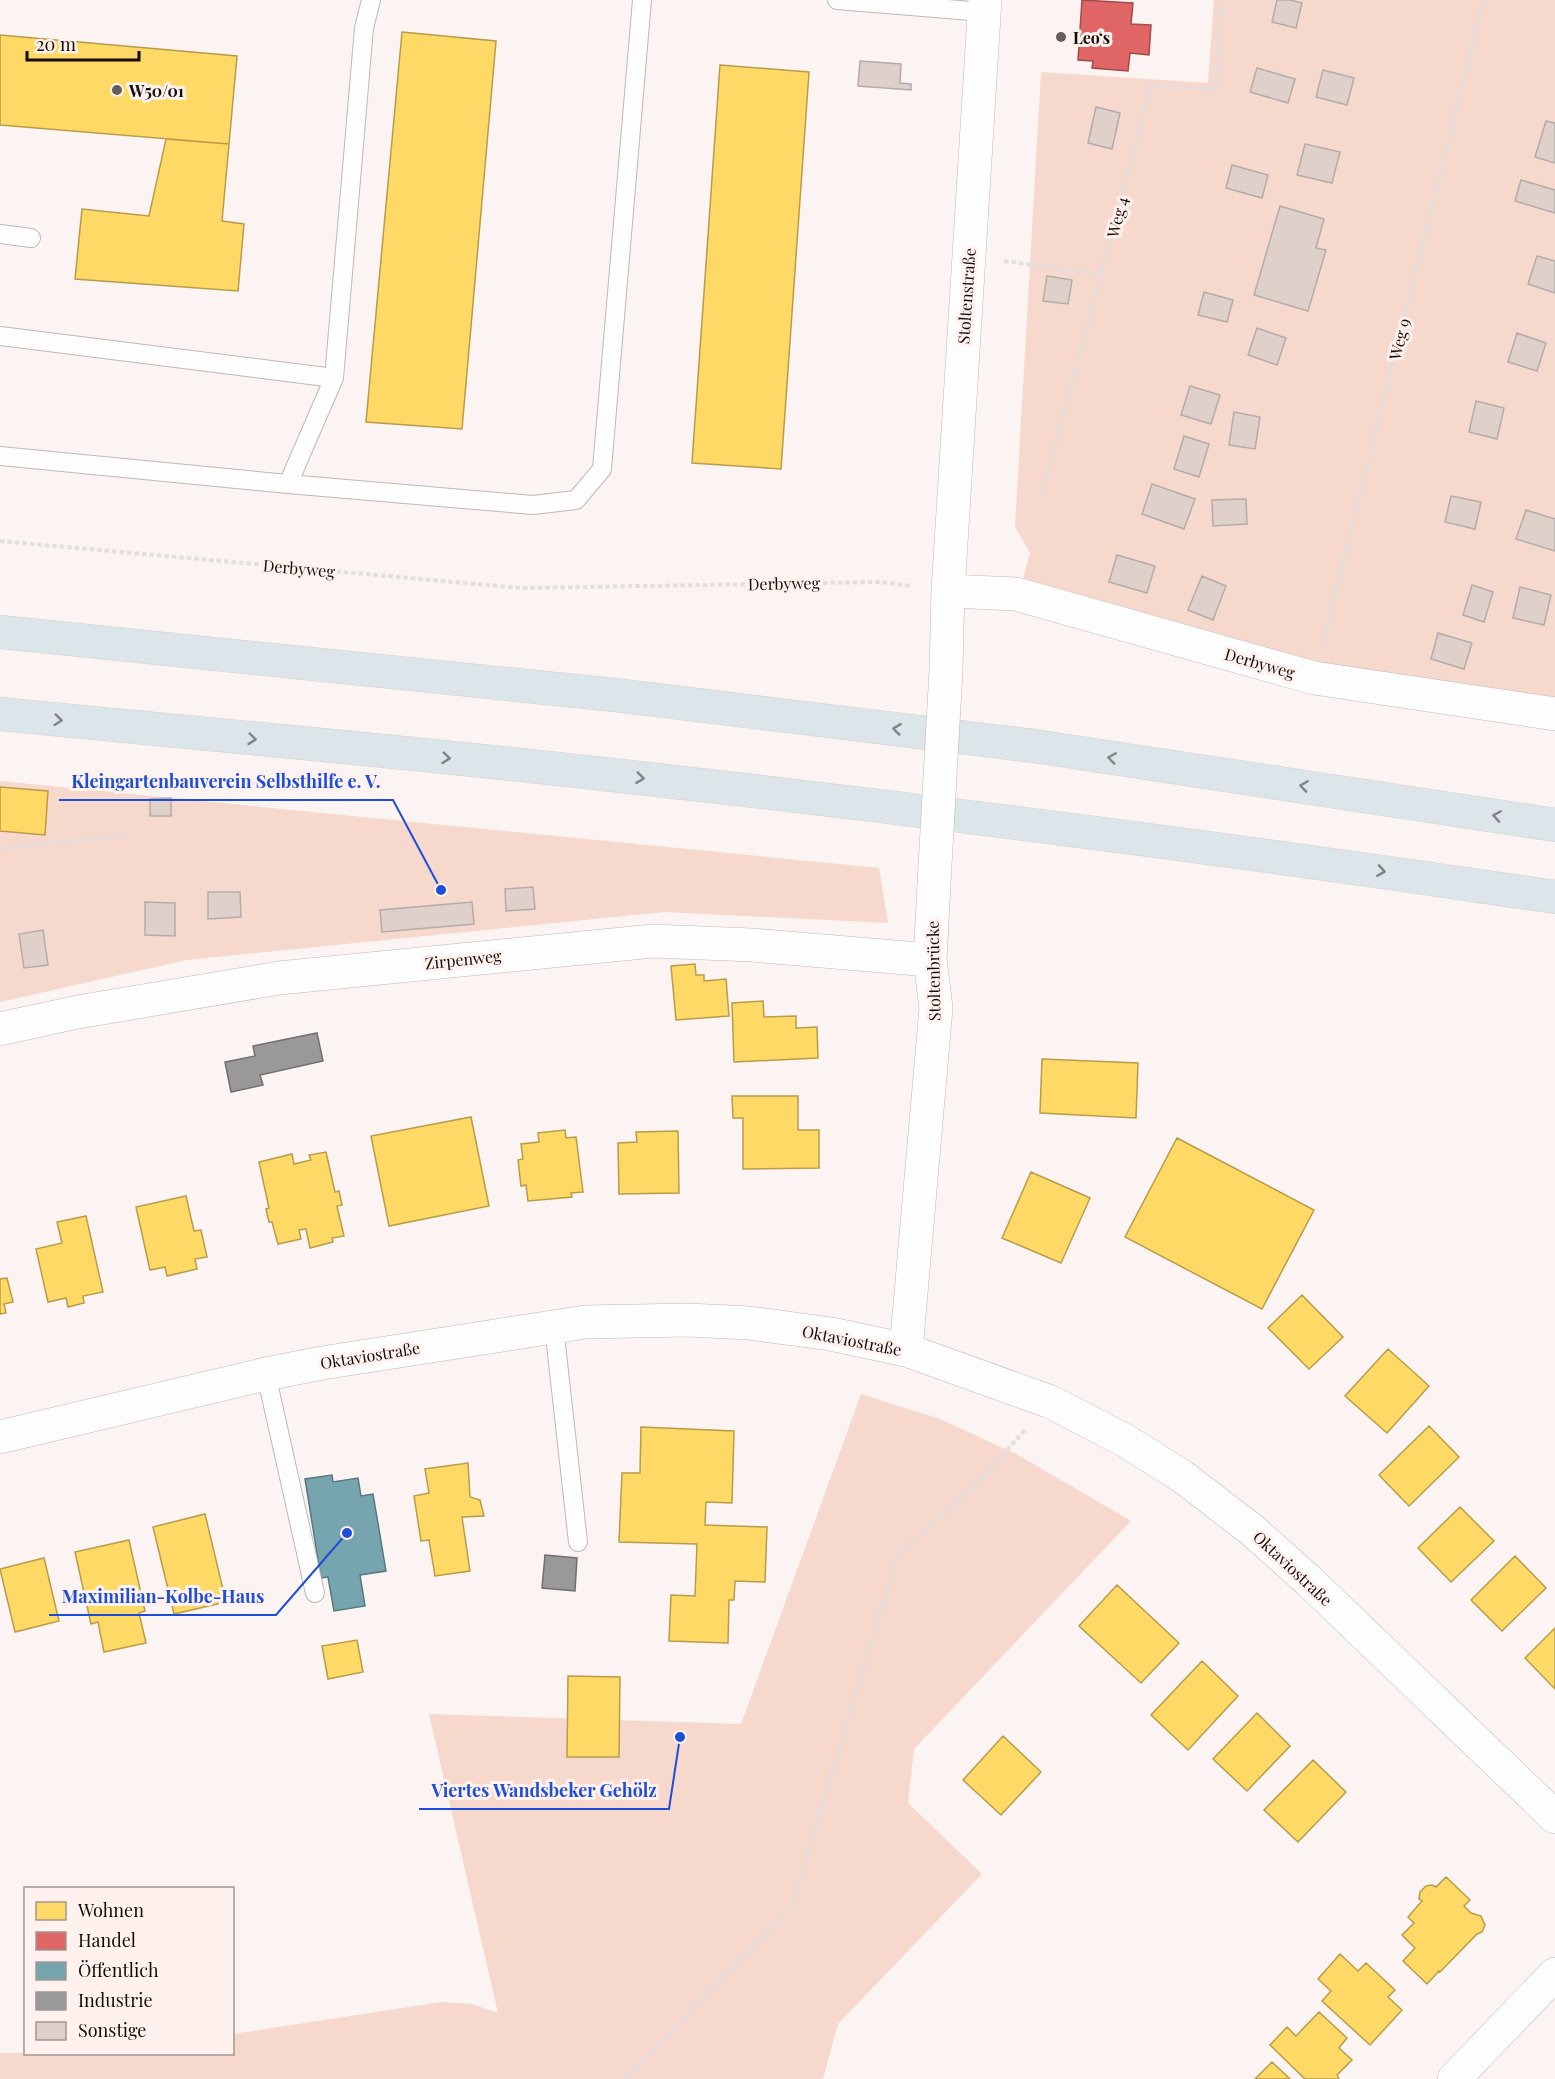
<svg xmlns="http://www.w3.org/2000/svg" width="1555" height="2079" viewBox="0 0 1555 2079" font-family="'Playfair Display',serif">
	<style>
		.green { fill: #f7d8cd }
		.homes { fill: #ffd966; stroke: #b89c4a; stroke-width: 1.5 }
		.shops { fill: #e06666; stroke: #a24b4a; stroke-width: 1.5 }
		.public { fill: #76a5af; stroke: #58777e; stroke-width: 1.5 }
		.industry { fill: #999; stroke: #716f6e; stroke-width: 1.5 }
		.building { fill: #dfd0ca; stroke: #b2aca9; stroke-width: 1.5 }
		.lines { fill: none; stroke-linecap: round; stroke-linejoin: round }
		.service-casing { stroke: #beb8b6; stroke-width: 20 }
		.minor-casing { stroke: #beb8b6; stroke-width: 34 }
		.motorway-casing { stroke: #d3cfce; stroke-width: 34 }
		.path { stroke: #e0dede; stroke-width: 4; stroke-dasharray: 4.5 3; stroke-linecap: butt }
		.service { stroke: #fefdfd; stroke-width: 18 }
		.minor { stroke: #fefdfd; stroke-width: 33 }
		.motorway { stroke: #dce5ea; stroke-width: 33 }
		.minor-bridge-casing { stroke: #beb8b6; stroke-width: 34; stroke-linecap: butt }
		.minor-bridge { stroke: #fefdfd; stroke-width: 33 }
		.oneway { stroke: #828385 }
		.poi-dot { fill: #645d5b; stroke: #fff2ee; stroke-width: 2 }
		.labels { text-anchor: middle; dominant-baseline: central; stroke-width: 6; stroke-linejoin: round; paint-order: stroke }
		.poi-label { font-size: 16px; font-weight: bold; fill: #130c0a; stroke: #fff2ee; text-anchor: start }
		.street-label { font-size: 16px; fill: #130c0a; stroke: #fff2ee }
		.leader { fill: none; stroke: #1d4ed8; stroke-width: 2 }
		.callout-dot { fill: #1d4ed8; stroke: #fff2ee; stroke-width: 2 }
		.callout-label { font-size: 18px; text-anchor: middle; font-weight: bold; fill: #1d4ed8; stroke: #fff2ee; stroke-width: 6; stroke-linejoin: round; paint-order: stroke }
	</style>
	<rect width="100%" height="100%" fill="#fbf4f2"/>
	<path class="green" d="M 1214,0 L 1555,0 L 1555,704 L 1309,666 L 1023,579 L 1030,553 L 1015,527 L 1041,72 L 1208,83 Z
		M 0,781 L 879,868 L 888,923 L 664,912 L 187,960 L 0,1002 Z
		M 861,1394 L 940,1419 L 1018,1455 L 1131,1521 L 914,1749 L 908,1803 L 982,1874 L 838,2024 L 823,2079 L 0,2079 L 0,2053 L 232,2054 L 233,2034 L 441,2002 L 472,2004 L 498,2013 L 429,1714 L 741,1724 Z"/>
	<path class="homes" d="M 402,32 L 496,41 L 462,429 L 366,422 Z
		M 0,35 L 237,56 L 229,144 L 0,125 Z
		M 720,65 L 809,72 L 781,469 L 692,463 Z
		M 166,139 L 229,144 L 222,221 L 244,224 L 238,291 L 75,279 L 82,209 L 149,216 Z
		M 0,787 L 48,791 L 45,835 L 0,831 Z
		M 695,964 L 696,975 L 704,975 L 704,981 L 726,979 L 729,1016 L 676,1020 L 671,966 Z
		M 763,1001 L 764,1017 L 796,1016 L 796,1028 L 817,1027 L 818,1058 L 734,1062 L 732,1003 Z
		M 1042,1059 L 1138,1063 L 1136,1118 L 1040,1113 Z
		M 732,1096 L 798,1096 L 798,1130 L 819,1130 L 819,1168 L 743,1169 L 743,1118 L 733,1118 Z
		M 471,1117 L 489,1206 L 389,1226 L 371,1136 Z
		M 565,1130 L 566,1138 L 576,1137 L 583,1192 L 571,1193 L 572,1197 L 528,1201 L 526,1185 L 521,1186 L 518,1160 L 523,1159 L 521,1144 L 539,1142 L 538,1133 Z
		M 678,1131 L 679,1193 L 619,1194 L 618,1143 L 637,1142 L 636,1132 Z
		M 1177,1138 L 1314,1210 L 1262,1309 L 1125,1237 Z
		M 326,1152 L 335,1192 L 339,1191 L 342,1205 L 337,1206 L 344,1236 L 332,1238 L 333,1242 L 310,1248 L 306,1229 L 299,1230 L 301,1239 L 278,1244 L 272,1222 L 269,1222 L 266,1209 L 269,1208 L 259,1162 L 292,1154 L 294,1164 L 311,1160 L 309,1155 Z
		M 1031,1172 L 1090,1198 L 1061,1263 L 1002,1238 Z
		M 186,1196 L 194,1231 L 201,1230 L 207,1257 L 195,1259 L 197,1269 L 167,1276 L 165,1267 L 150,1270 L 136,1207 Z
		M 86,1216 L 103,1292 L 83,1296 L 84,1303 L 68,1307 L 66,1298 L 48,1302 L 36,1249 L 62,1243 L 57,1222 Z
		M 7,1278 L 13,1302 L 4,1304 L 6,1313 L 0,1314 L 0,1279 Z
		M 1302,1295 L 1343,1337 L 1309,1369 L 1268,1328 Z
		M 1388,1349 L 1429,1386 L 1387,1433 L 1345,1396 Z
		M 1429,1426 L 1459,1457 L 1409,1506 L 1379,1475 Z
		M 641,1427 L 734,1431 L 732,1503 L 706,1502 L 705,1525 L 767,1527 L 765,1582 L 735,1581 L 734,1600 L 729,1600 L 728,1643 L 669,1641 L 671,1595 L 695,1596 L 697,1544 L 619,1542 L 622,1473 L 640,1473 Z
		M 468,1463 L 470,1497 L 480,1500 L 484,1516 L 462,1517 L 470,1571 L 435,1576 L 429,1540 L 421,1541 L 414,1496 L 429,1493 L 425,1469 Z
		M 1460,1507 L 1494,1541 L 1451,1582 L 1418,1548 Z
		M 205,1514 L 226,1602 L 174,1614 L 153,1527 Z
		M 129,1540 L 145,1611 L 139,1613 L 146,1643 L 104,1652 L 98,1622 L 91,1624 L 75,1552 Z
		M 1515,1556 L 1546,1588 L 1502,1631 L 1471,1600 Z
		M 44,1558 L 59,1621 L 15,1632 L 0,1569 Z
		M 1117,1585 L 1179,1643 L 1141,1683 L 1079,1626 Z
		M 1555,1628 L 1555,1689 L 1525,1658 Z
		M 357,1640 L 363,1672 L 328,1679 L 322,1646 Z
		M 1202,1661 L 1238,1696 L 1188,1750 L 1151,1715 Z
		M 568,1676 L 620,1677 L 619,1757 L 567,1757 Z
		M 1257,1713 L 1290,1746 L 1247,1791 L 1213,1759 Z
		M 1003,1736 L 1041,1772 L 1001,1815 L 963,1780 Z
		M 1313,1760 L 1346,1792 L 1298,1842 L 1264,1810 Z
		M 1446,1877 L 1470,1900 L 1464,1906 L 1471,1913 L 1481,1916 L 1485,1925 L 1482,1932 L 1477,1934 L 1440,1972 L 1439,1971 L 1427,1984 L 1403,1961 L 1415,1948 L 1402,1935 L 1414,1923 L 1408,1917 L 1422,1901 L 1419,1899 L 1420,1892 L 1426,1886 L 1432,1885 L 1436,1887 Z
		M 1340,1954 L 1358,1971 L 1366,1963 L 1395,1990 L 1388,1997 L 1402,2010 L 1370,2045 L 1322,2001 L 1331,1991 L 1318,1979 Z
		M 1319,2012 L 1347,2038 L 1339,2048 L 1352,2060 L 1337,2075 L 1339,2079 L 1305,2079 L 1270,2045 L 1287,2027 L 1296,2036 Z
		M 1272,2062 L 1290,2079 L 1255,2079 Z"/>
	<path class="shops" d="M 1082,0 L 1133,3 L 1131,24 L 1151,25 L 1149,55 L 1130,53 L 1128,71 L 1092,68 L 1093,61 L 1078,60 Z"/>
	<path class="public" d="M 332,1475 L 333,1482 L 358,1478 L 361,1496 L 373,1494 L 386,1571 L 360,1575 L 365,1606 L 334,1611 L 328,1577 L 321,1578 L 305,1479 Z"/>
	<path class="industry" d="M 317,1033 L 323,1061 L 260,1075 L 263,1085 L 231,1092 L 225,1062 L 255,1056 L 253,1046 Z
		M 545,1555 L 577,1558 L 575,1591 L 542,1588 Z"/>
	<path class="building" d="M 1277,0 L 1290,0 L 1302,3 L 1296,28 L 1272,22 Z
		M 860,61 L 901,64 L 900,83 L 911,84 L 911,90 L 858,86 Z
		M 1257,68 L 1295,79 L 1288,103 L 1250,92 Z
		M 1323,70 L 1354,78 L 1347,105 L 1316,97 Z
		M 1096,107 L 1120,113 L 1112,149 L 1088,143 Z
		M 1546,121 L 1555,123 L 1555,163 L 1535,157 Z
		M 1305,144 L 1340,152 L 1332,183 L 1297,175 Z
		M 1232,165 L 1268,175 L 1262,198 L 1226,188 Z
		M 1521,180 L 1555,190 L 1555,213 L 1515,201 Z
		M 1280,206 L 1324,219 L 1316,248 L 1326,250 L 1308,311 L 1254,295 Z
		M 1537,256 L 1555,261 L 1555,293 L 1528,284 Z
		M 1047,276 L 1072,280 L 1068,304 L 1043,301 Z
		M 1204,292 L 1233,300 L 1227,322 L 1198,315 Z
		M 1257,328 L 1286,338 L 1277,365 L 1248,355 Z
		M 1517,333 L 1546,343 L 1537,371 L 1508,362 Z
		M 1190,386 L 1220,395 L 1211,424 L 1181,415 Z
		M 1476,401 L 1504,408 L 1497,439 L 1469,432 Z
		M 1234,412 L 1260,417 L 1255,449 L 1229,445 Z
		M 1184,436 L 1209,444 L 1199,477 L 1174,469 Z
		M 1152,484 L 1195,499 L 1184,529 L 1142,514 Z
		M 1451,496 L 1481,502 L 1475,529 L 1445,522 Z
		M 1246,499 L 1247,524 L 1213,526 L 1212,500 Z
		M 1526,510 L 1555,519 L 1555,551 L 1516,539 Z
		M 1117,555 L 1155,566 L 1147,593 L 1109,582 Z
		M 1202,576 L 1226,586 L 1213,620 L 1188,610 Z
		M 1472,585 L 1493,592 L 1484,622 L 1463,615 Z
		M 1520,587 L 1551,595 L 1544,625 L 1513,618 Z
		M 1438,633 L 1472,643 L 1464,669 L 1431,659 Z
		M 171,798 L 171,816 L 150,816 L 150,799 Z
		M 533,887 L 535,909 L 506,911 L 505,889 Z
		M 208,892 L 240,892 L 241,917 L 208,919 Z
		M 145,902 L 175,903 L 175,936 L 145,935 Z
		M 472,902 L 474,924 L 382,932 L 380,910 Z
		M 43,930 L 48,965 L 24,968 L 19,934 Z"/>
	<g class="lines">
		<g class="service-casing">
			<path id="service" d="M 371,0 L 364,28 L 334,378 L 288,484 L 533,505 L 576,500 L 602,469 L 642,0
				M 837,0 L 984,12
				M 0,234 L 31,238
				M 0,336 L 334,378
				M 0,456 L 288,484
				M 554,1327 L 578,1542
				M 266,1374 L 315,1593"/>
		</g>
		<g class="minor-casing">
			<path id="minor" d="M 948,591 L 1016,594 L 1314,678 L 1555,714
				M 946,670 L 948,591 L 985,0
				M 0,1029 L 78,1012 L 279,978 L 653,941 L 752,945 L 930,960
				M 906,1350 L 936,1008 L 930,960 L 934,884
				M 0,1437 L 266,1374 L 322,1363 L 585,1322 L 688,1320 L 749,1323 L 831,1334 L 906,1350 L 1051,1402 L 1126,1441 L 1183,1477 L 1252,1530 L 1309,1581 L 1555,1817
				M 1454,2079 L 1555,1974"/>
		</g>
		<g class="motorway-casing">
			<path id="motorway" d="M 0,632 L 615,695 L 1034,746 L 1555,825
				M 0,714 C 201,734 402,751 603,774 C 921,809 1239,850 1555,897"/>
		</g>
		<path class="path" d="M 1004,261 L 1102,274
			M 1042,496 L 1151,86 L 1216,89 L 1222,0
			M 0,541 L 520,588 L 881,582 L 912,586
			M 1323,643 L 1484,0
			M 0,849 L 129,835
			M 626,2079 L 792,1906 L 898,1555 L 981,1479 L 1026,1429"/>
		<use href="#service" class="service"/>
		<use href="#minor" class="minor"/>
		<use href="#motorway" class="motorway"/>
		<g class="minor-bridge-casing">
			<path id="minor-bridge" d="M 934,884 L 946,670"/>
		</g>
		<use href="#minor-bridge" class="minor-bridge"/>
	</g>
	<defs><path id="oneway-chevron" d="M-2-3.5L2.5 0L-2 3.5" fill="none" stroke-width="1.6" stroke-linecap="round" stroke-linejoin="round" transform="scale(1.5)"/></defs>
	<g class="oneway">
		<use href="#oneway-chevron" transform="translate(58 720) rotate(6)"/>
		<use href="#oneway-chevron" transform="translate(897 729) rotate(-173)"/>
		<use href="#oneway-chevron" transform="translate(252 739) rotate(6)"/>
		<use href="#oneway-chevron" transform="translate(446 758) rotate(6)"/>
		<use href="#oneway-chevron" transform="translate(1112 758) rotate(-172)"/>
		<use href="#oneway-chevron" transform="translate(640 778) rotate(7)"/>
		<use href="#oneway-chevron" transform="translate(1304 786) rotate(-172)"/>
		<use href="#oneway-chevron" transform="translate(1497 816) rotate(-171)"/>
		<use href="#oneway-chevron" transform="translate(1381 871) rotate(9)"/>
	</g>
	<g class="poi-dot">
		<circle cx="1061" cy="37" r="6"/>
		<circle cx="117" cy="90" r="6"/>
	</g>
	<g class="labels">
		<g class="poi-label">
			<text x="1073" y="37">Leo‘s</text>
			<text x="129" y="90">W50/01</text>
		</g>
		<g class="street-label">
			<text transform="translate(1117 217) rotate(-75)">Weg 4</text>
			<text transform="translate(966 296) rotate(-86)">Stoltenstraße</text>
			<text transform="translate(1399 339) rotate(-76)">Weg 9</text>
			<text transform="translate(299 568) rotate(5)">Derbyweg</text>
			<text transform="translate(784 583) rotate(-1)">Derbyweg</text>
			<text transform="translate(1260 663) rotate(16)">Derbyweg</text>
			<text transform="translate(463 959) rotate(-6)">Zirpenweg</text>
			<text transform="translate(933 971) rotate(-91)">Stoltenbrücke</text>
			<text transform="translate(852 1340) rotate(11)">Oktaviostraße</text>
			<text transform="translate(370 1355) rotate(-9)">Oktaviostraße</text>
			<text transform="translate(1293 1568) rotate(43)">Oktaviostraße</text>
		</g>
	</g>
	<path class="leader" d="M441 890L393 800H59M347 1533L276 1615H49M680 1737L669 1809H419"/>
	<g class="callout-dot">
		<circle cx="441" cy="890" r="6"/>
		<circle cx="347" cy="1533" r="6"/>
		<circle cx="680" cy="1737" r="6"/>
	</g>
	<g class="callout-label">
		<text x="226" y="788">Kleingartenbauverein Selbsthilfe e. V.</text>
		<text x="163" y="1603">Maximilian-Kolbe-Haus</text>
		<text x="544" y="1797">Viertes Wandsbeker Gehölz</text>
	</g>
	<rect x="24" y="1887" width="210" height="168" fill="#fff2ee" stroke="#a19693" stroke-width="1.5"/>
	<rect x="36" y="1902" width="30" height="18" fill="#ffd966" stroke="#a19693" stroke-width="1.5"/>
	<text x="78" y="1917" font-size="18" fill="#130c0a">Wohnen</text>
	<rect x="36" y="1932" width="30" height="18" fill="#e06666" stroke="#a19693" stroke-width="1.5"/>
	<text x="78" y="1947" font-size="18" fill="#130c0a">Handel</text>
	<rect x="36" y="1962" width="30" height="18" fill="#76a5af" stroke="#a19693" stroke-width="1.5"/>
	<text x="78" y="1977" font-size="18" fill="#130c0a">Öffentlich</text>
	<rect x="36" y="1992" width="30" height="18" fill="#999999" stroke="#a19693" stroke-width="1.5"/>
	<text x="78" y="2007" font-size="18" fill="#130c0a">Industrie</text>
	<rect x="36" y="2022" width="30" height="18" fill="#dfd0ca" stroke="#a19693" stroke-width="1.5"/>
	<text x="78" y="2037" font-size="18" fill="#130c0a">Sonstige</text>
	<path d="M27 51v9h112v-9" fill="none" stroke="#130c0a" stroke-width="3"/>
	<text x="36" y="51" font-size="18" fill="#130c0a" stroke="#fff2ee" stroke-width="4.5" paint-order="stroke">20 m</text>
</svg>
